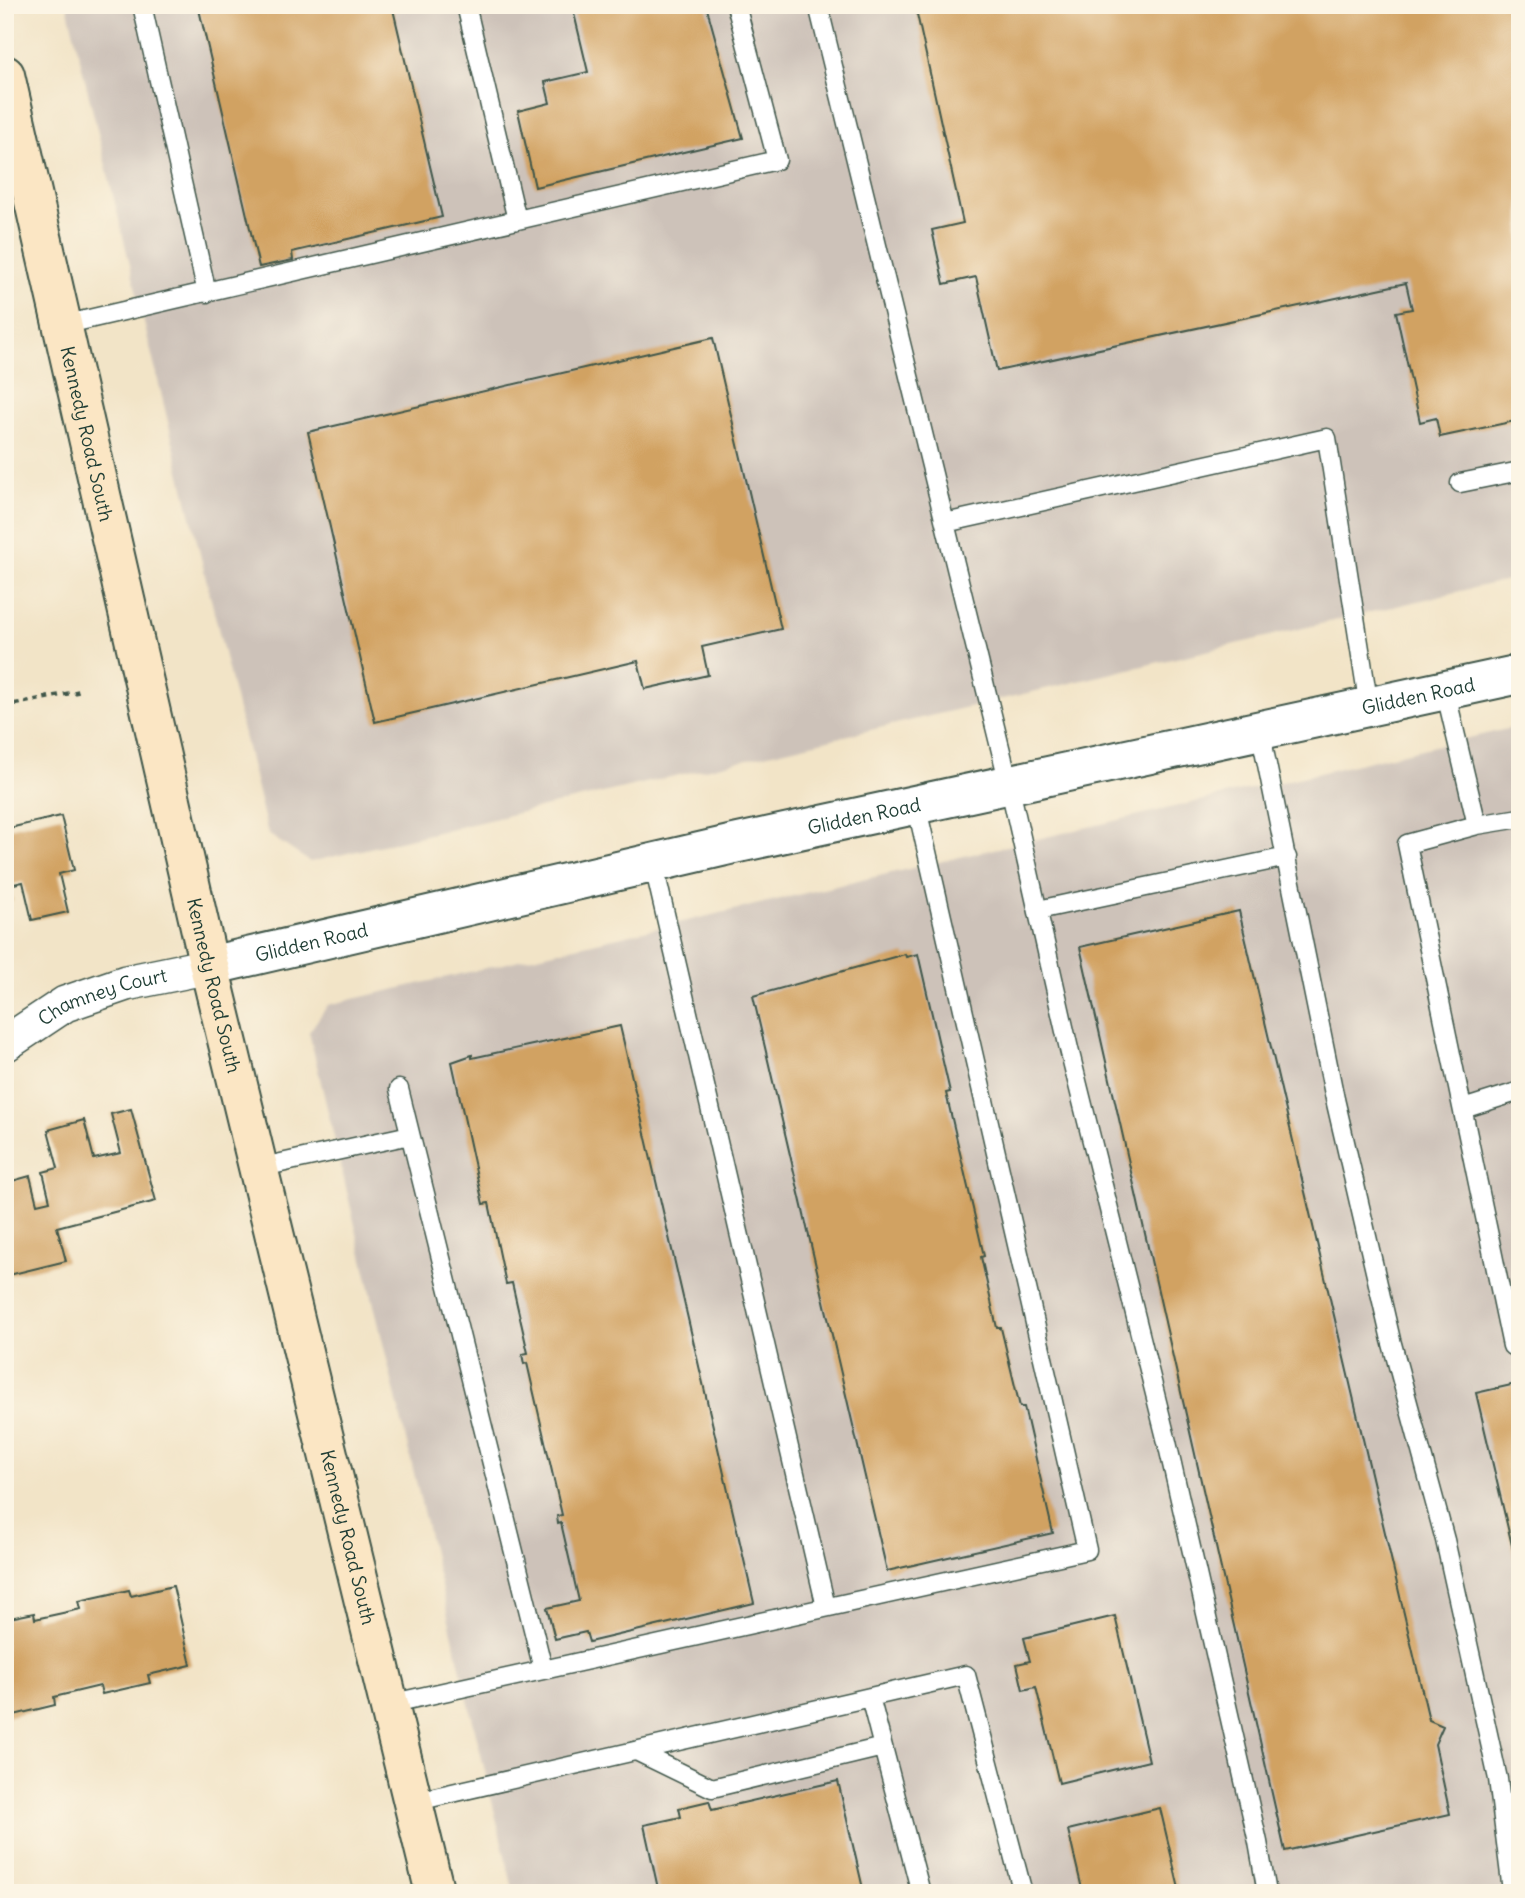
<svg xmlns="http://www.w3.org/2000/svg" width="1525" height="1898" viewBox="0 0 1525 1898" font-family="Delius,sans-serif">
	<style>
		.industrial { fill: #cdc2b9 }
		.building { fill: #d1a262 }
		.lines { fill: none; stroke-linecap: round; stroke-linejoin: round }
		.service-casing { stroke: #3f564a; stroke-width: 21 }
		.minor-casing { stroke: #3f564a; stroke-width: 38 }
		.tertiary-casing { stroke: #3f564a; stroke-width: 42 }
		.secondary-casing { stroke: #3f564a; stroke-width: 42 }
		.path { stroke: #3f564a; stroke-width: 4.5; stroke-dasharray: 5 5; stroke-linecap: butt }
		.service { stroke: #fff; stroke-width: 18 }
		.minor { stroke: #fff; stroke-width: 35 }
		.tertiary { stroke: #fff; stroke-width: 38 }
		.secondary { stroke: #fbe6c4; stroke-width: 38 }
		.labels { text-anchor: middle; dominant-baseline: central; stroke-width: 5; stroke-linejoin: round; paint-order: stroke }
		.street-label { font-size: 19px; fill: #1f3d34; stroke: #fcf5e5 }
	</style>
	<rect width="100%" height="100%" fill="#fcf5e5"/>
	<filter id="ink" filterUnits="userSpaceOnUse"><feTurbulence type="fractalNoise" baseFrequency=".0143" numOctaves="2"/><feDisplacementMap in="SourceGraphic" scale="14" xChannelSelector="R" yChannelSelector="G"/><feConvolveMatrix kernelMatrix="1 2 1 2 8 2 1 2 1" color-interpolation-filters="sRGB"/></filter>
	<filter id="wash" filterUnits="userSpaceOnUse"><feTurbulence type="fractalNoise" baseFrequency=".00686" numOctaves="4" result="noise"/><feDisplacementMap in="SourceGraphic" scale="28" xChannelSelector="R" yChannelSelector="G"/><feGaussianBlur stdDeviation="1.57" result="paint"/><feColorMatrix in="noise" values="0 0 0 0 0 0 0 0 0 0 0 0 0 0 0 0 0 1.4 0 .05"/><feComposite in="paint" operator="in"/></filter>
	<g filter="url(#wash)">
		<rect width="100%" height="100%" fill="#f2e4c7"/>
		<path class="industrial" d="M 67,5 L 1520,5 L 1520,577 L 310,862 L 268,834 Z
			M 1520,726 L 1520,1893 L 514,1893 L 309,1032 L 328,1005 Z"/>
		<g id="blocks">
			<path class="building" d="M 198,5 L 392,5 L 442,217 L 292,252 L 293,260 L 259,267 Z
				M 572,5 L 706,5 L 743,138 L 535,187 L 518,111 L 550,103 L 545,82 L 588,72 Z
				M 915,5 L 1520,5 L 1520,420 L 1440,437 L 1436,418 L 1420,422 L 1396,312 L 1412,309 L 1406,283 L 997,371 L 976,277 L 944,284 L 932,230 L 963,223 Z
				M 713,338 L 781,629 L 702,647 L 708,675 L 645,689 L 638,661 L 375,722 L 308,432 Z
				M 61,816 L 74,870 L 59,874 L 68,912 L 32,920 L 23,882 L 9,885 L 13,901 L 5,903 L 5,829 Z
				M 1239,911 L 1429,1720 L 1443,1726 L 1435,1744 L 1450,1814 L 1285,1851 L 1080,947 Z
				M 905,954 L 906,957 L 918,954 L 950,1092 L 946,1093 L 984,1256 L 981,1257 L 997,1328 L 1001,1328 L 1020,1407 L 1024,1407 L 1053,1533 L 887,1571 L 753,996 Z
				M 620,1026 L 754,1603 L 589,1642 L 586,1632 L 555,1639 L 547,1608 L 579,1601 L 561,1523 L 558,1524 L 557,1516 L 562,1515 L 527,1363 L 524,1364 L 522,1354 L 528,1353 L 512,1283 L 506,1284 L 489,1203 L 483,1204 L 452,1062 L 472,1055 L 472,1058 Z
				M 131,1109 L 156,1201 L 57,1227 L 66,1261 L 5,1276 L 5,1183 L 30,1176 L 37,1204 L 50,1201 L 43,1172 L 58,1168 L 48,1130 L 84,1120 L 94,1159 L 121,1153 L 111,1114 Z
				M 1520,1383 L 1520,1575 L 1519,1575 L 1476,1393 Z
				M 173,1586 L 191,1665 L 148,1675 L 150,1683 L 102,1694 L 100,1686 L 54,1697 L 55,1705 L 6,1717 L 5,1619 L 34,1613 L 35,1619 L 81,1609 L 79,1601 L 129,1590 L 131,1596 Z
				M 1115,1616 L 1149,1761 L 1059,1783 L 1036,1687 L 1023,1690 L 1017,1664 L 1030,1661 L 1024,1638 Z
				M 838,1781 L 864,1893 L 659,1893 L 644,1825 L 681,1817 L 679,1808 L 709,1801 L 712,1810 Z
				M 1160,1808 L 1180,1893 L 1083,1893 L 1068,1830 Z"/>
		</g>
	</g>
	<g filter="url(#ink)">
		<use href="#blocks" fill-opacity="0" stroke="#3f564a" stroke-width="2"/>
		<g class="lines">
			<g class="service-casing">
				<path id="service" d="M 142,5 L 207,293
					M 466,5 L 517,220
					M 818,5 L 1009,784 L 1069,1049 L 1167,1442 L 1258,1842 L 1267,1893
					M 63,325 L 777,160 L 736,5
					M 1460,483 L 1520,471
					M 945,523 L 1327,438 L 1369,707
					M 1445,690 L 1477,825
					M 1260,730 L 1335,1099 L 1391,1340 L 1445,1540 L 1498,1779 L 1512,1891 L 1510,1893
					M 1520,818 L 1477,825 L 1407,844 L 1512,1346 L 1520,1344
					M 653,862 L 826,1607
					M 1038,910 L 1287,857
					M 399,1089 L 543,1669
					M 1463,1109 L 1520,1091
					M 258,1168 L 410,1135
					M 870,1697 L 921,1893
					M 389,1704 L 1087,1550 L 916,804
					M 636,1751 L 712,1788 L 883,1747
					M 413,1802 L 966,1675 L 1023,1893"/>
			</g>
			<g class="minor-casing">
				<g id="minor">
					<path id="s1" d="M 5,1044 L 65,1004 L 126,983 L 209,966"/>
				</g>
			</g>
			<g class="tertiary-casing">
				<g id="tertiary">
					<path id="s2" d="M 209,966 L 734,844 L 1520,674"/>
				</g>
			</g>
			<g class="secondary-casing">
				<g id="secondary">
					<path id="s3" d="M 5,75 L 209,966 L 435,1893"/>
				</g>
			</g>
			<path class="path" d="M 5,706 L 81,691"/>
			<use href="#service" class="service"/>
			<use href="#minor" class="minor"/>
			<use href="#tertiary" class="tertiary"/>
			<use href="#secondary" class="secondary"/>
		</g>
	</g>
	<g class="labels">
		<g class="street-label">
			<text stroke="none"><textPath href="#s3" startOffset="368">Kennedy Road South</textPath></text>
			<text stroke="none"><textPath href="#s2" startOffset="1239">Glidden Road</textPath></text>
			<text stroke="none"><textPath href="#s2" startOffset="672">Glidden Road</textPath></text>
			<text stroke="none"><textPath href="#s2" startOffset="105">Glidden Road</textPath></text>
			<text stroke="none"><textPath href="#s3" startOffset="934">Kennedy Road South</textPath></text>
			<text stroke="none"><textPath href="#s1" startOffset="110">Chamney Court</textPath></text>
			<text stroke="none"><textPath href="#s3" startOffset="1502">Kennedy Road South</textPath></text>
		</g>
	</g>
	<rect width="1525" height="1898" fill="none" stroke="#fcf5e5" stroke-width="28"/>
</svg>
